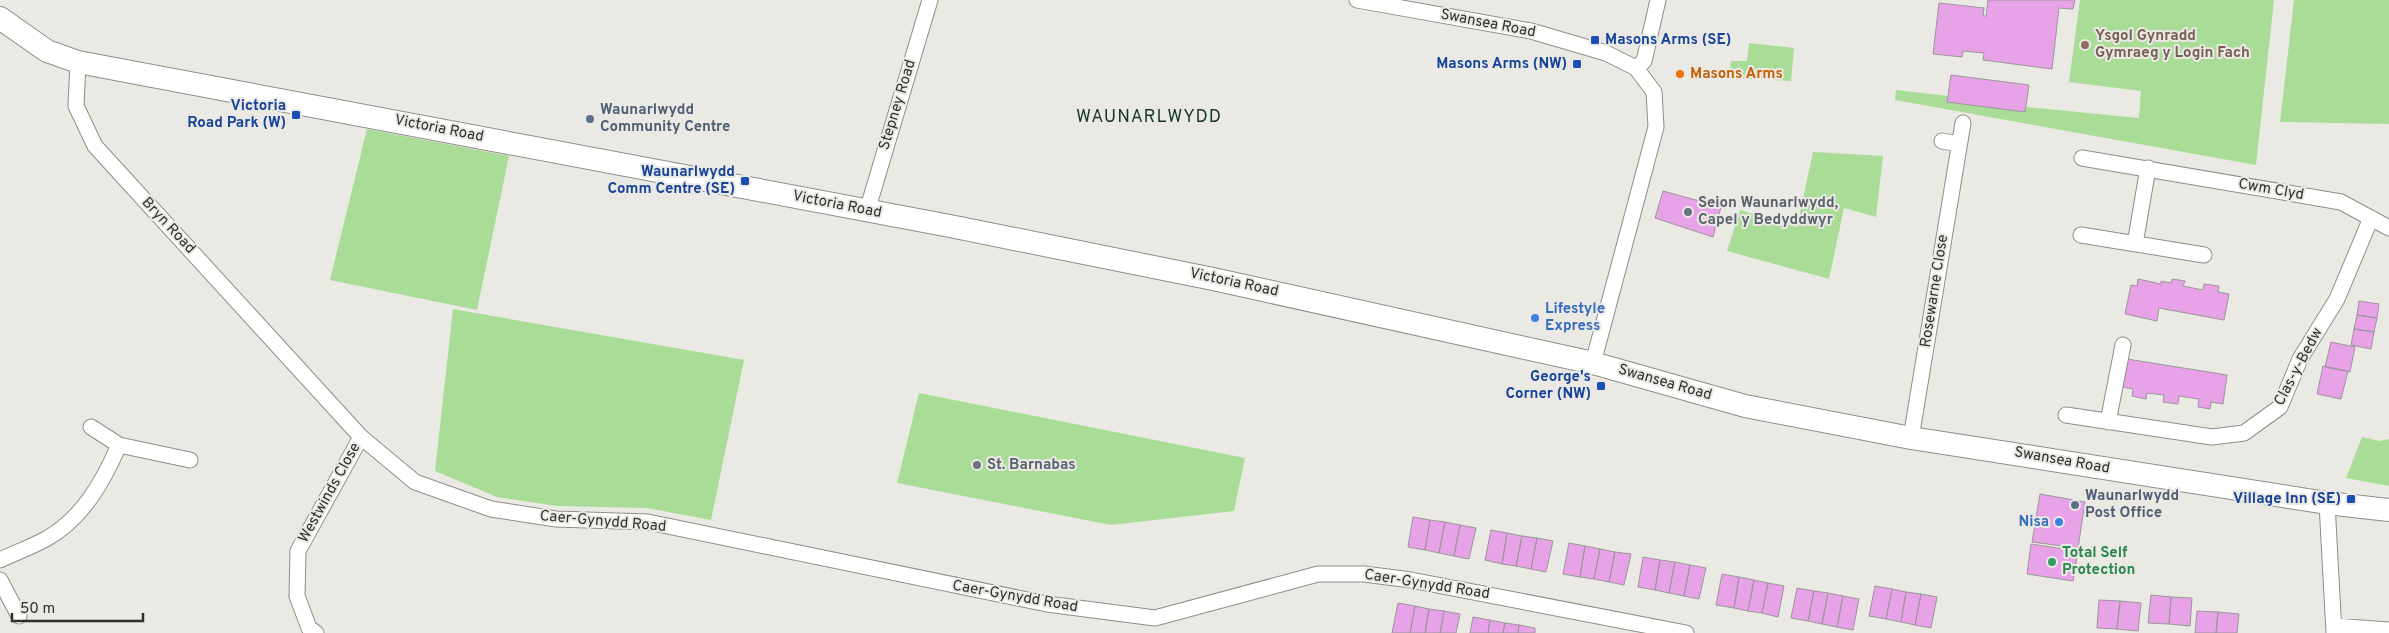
<svg xmlns="http://www.w3.org/2000/svg" width="2389" height="633" viewBox="0 0 2389 633" font-family="Overpass,sans-serif">
	<style>
		.green { fill: #a9dd97 }
		.building { fill: #e8a2e7; stroke: #9a979a }
		.lines { fill: none; stroke-linecap: round; stroke-linejoin: round }
		.minor-casing { stroke: #8e8e89; stroke-width: 17 }
		.secondary-casing { stroke: #8e8e89; stroke-width: 24 }
		.minor { stroke: #fff; stroke-width: 15 }
		.secondary { stroke: #fff; stroke-width: 22 }
		.transit-dot { fill: #1a4fb4; stroke: #eae9e4; stroke-width: 2 }
		.education-dot { fill: #8d6e63; stroke: #eae9e4; stroke-width: 2 }
		.food-dot { fill: #e8710a; stroke: #eae9e4; stroke-width: 2 }
		.service-dot { fill: #5c6f8a; stroke: #eae9e4; stroke-width: 2 }
		.worship-dot { fill: #6b7280; stroke: #eae9e4; stroke-width: 2 }
		.shop-dot { fill: #3f7fe0; stroke: #eae9e4; stroke-width: 2 }
		.leisure-dot { fill: #2e9e5b; stroke: #eae9e4; stroke-width: 2 }
		.labels { text-anchor: middle; dominant-baseline: central; stroke-width: 4; stroke-linejoin: round; paint-order: stroke }
		.street-label { font-size: 15px; fill: #302f2d; stroke: #eae9e4 }
		.education-label { font-size: 15px; font-weight: bold; fill: #785e54; stroke: #eae9e4; text-anchor: start }
		.transit-label { font-size: 15px; font-weight: bold; fill: #164399; stroke: #eae9e4; text-anchor: end }
		.food-label { font-size: 15px; font-weight: bold; fill: #c56008; stroke: #eae9e4; text-anchor: start }
		.service-label { font-size: 15px; font-weight: bold; fill: #4e5e75; stroke: #eae9e4; text-anchor: start }
		.worship-label { font-size: 15px; font-weight: bold; fill: #5b616d; stroke: #eae9e4; text-anchor: start }
		.shop-label { font-size: 15px; font-weight: bold; fill: #366cbe; stroke: #eae9e4; text-anchor: start }
		.leisure-label { font-size: 15px; font-weight: bold; fill: #27864d; stroke: #eae9e4; text-anchor: start }
		.quarter-label { font-size: 18px; letter-spacing: 1px; fill: #14342d; stroke: #eae9e4 }
	</style>
	<rect width="100%" height="100%" fill="#eae9e4"/>
	<path class="green" d="M 2080,0 L 2274,0 L 2256,165 L 1895,100 L 1896,90 L 1948,96 L 1947,101 L 2025,112 L 2026,107 L 2139,118 L 2141,91 L 2069,82 Z
		M 2294,0 L 2389,0 L 2389,124 L 2280,122 Z
		M 1749,43 L 1794,48 L 1791,81 L 1729,78 L 1731,61 L 1747,61 Z
		M 367,129 L 509,156 L 477,310 L 330,280 Z
		M 1813,152 L 1883,156 L 1876,217 L 1844,208 L 1829,279 L 1727,251 L 1740,210 L 1797,227 Z
		M 453,309 L 744,360 L 711,520 L 647,508 L 557,506 L 497,497 L 435,471 Z
		M 919,393 L 1245,458 L 1234,511 L 1111,525 L 897,483 Z
		M 2362,437 L 2379,441 L 2389,439 L 2389,486 L 2346,478 Z"/>
	<path class="building" d="M 1988,0 L 2075,0 L 2073,9 L 2059,8 L 2052,69 L 1983,60 L 1984,53 L 1963,51 L 1962,57 L 1933,54 L 1939,3 L 1984,8 L 1983,16 L 1986,16 Z
		M 1951,75 L 2029,85 L 2025,112 L 1947,102 Z
		M 1663,191 L 1721,207 L 1713,237 L 1655,218 Z
		M 2138,279 L 2161,284 L 2161,281 L 2171,283 L 2172,279 L 2185,281 L 2183,286 L 2203,290 L 2204,284 L 2219,286 L 2218,292 L 2229,294 L 2224,320 L 2159,308 L 2157,321 L 2125,314 L 2131,285 L 2137,286 Z
		M 2359,301 L 2379,304 L 2377,318 L 2357,315 Z
		M 2357,315 L 2377,318 L 2374,332 L 2354,329 Z
		M 2354,329 L 2374,332 L 2371,349 L 2351,345 Z
		M 2331,342 L 2355,347 L 2350,372 L 2325,367 Z
		M 2127,359 L 2227,375 L 2223,404 L 2211,402 L 2210,409 L 2198,407 L 2199,399 L 2179,396 L 2178,404 L 2163,402 L 2164,395 L 2147,393 L 2146,399 L 2132,396 L 2133,389 L 2122,387 Z
		M 2323,366 L 2348,371 L 2341,399 L 2317,394 Z
		M 2040,494 L 2085,502 L 2078,548 L 2032,542 Z
		M 1413,517 L 1430,520 L 1425,550 L 1408,547 Z
		M 1430,520 L 1445,522 L 1439,553 L 1425,550 Z
		M 1445,522 L 1460,525 L 1454,556 L 1439,553 Z
		M 1460,525 L 1476,528 L 1469,559 L 1454,556 Z
		M 1491,530 L 1507,533 L 1502,564 L 1485,560 Z
		M 1507,533 L 1522,536 L 1516,566 L 1502,564 Z
		M 1522,536 L 1537,538 L 1531,569 L 1516,566 Z
		M 1537,538 L 1553,541 L 1546,572 L 1531,569 Z
		M 1569,543 L 1585,546 L 1580,577 L 1563,574 Z
		M 2031,544 L 2078,551 L 2073,581 L 2027,574 Z
		M 1585,546 L 1600,549 L 1594,579 L 1580,577 Z
		M 1600,549 L 1615,552 L 1609,582 L 1594,579 Z
		M 1615,552 L 1631,554 L 1624,585 L 1609,582 Z
		M 1643,557 L 1660,560 L 1655,590 L 1638,587 Z
		M 1660,560 L 1675,562 L 1669,593 L 1655,590 Z
		M 1675,562 L 1690,565 L 1684,596 L 1669,593 Z
		M 1690,565 L 1706,568 L 1699,599 L 1684,596 Z
		M 1722,574 L 1739,577 L 1734,608 L 1716,605 Z
		M 1739,577 L 1754,580 L 1748,611 L 1734,608 Z
		M 1754,580 L 1768,583 L 1762,613 L 1748,611 Z
		M 1768,583 L 1784,586 L 1778,617 L 1762,613 Z
		M 1875,586 L 1892,589 L 1886,619 L 1869,616 Z
		M 1797,588 L 1814,591 L 1808,621 L 1791,618 Z
		M 1892,589 L 1906,592 L 1901,622 L 1886,619 Z
		M 1814,591 L 1828,593 L 1822,624 L 1808,621 Z
		M 1906,592 L 1921,594 L 1915,625 L 1901,622 Z
		M 1828,593 L 1843,596 L 1837,627 L 1822,624 Z
		M 1921,594 L 1937,597 L 1931,628 L 1915,625 Z
		M 2151,595 L 2171,597 L 2169,624 L 2148,623 Z
		M 1843,596 L 1859,599 L 1853,630 L 1837,627 Z
		M 2171,597 L 2192,598 L 2190,626 L 2169,624 Z
		M 2099,600 L 2120,601 L 2117,629 L 2097,628 Z
		M 2120,601 L 2141,603 L 2138,631 L 2117,629 Z
		M 1398,603 L 1415,606 L 1410,633 L 1392,633 Z
		M 1415,606 L 1429,609 L 1425,633 L 1410,633 Z
		M 1429,609 L 1444,611 L 1440,633 L 1425,633 Z
		M 1444,611 L 1460,614 L 1456,633 L 1440,633 Z
		M 2197,611 L 2218,612 L 2216,633 L 2195,633 Z
		M 2218,612 L 2239,614 L 2237,633 L 2216,633 Z
		M 1473,617 L 1490,620 L 1488,633 L 1470,633 Z
		M 1490,620 L 1505,623 L 1503,633 L 1488,633 Z
		M 1505,623 L 1519,625 L 1518,633 L 1503,633 Z
		M 1519,625 L 1535,628 L 1535,633 L 1518,633 Z"/>
	<g class="lines">
		<g class="minor-casing">
			<path id="minor" d="M 1357,0 L 1531,31 L 1606,53 L 1636,68 L 1654,92 L 1656,127 L 1593,363
				M 78,62 L 76,106 L 95,146 L 361,437 L 415,482 L 491,509 L 556,519 L 648,522 L 1047,604 L 1155,618 L 1318,574 L 1364,574 L 1411,580 L 1686,633
				M 1636,68 L 1644,61 L 1658,0
				M 1942,141 L 1959,144
				M 2082,158 L 2341,202 L 2389,228
				M 867,211 L 930,0
				M 2081,235 L 2204,255
				M 2135,244 L 2148,168
				M 2066,415 L 2212,437 L 2244,433 L 2280,407 L 2300,359 L 2337,299 L 2371,218
				M 2108,422 L 2123,345
				M 91,427 L 119,445 L 190,460
				M 1911,438 L 1963,123
				M 2327,503 L 2334,633
				M 0,560 C 15,553 31,547 46,539 C 82,519 103,482 119,445
				M 0,580 L 19,616
				M 2334,626 L 2389,630
				M 316,633 L 309,628 L 297,596 L 298,551 L 361,437"/>
		</g>
		<g class="secondary-casing">
			<path id="secondary" d="M 0,18 L 47,51 L 78,62 L 950,226 L 1213,279 L 1593,363 L 1745,406 L 1911,438 L 2327,503 L 2389,510"/>
		</g>
		<use href="#minor" class="minor"/>
		<use href="#secondary" class="secondary"/>
	</g>
	<g class="transit-dot">
		<rect x="1590" y="35" width="10" height="10" rx="2.5"/>
		<rect x="1572" y="59" width="10" height="10" rx="2.5"/>
		<rect x="291" y="110" width="10" height="10" rx="2.5"/>
		<rect x="740" y="176" width="10" height="10" rx="2.5"/>
		<rect x="1596" y="381" width="10" height="10" rx="2.5"/>
		<rect x="2346" y="494" width="10" height="10" rx="2.5"/>
	</g>
	<circle class="education-dot" cx="2085" cy="45" r="5"/>
	<circle class="food-dot" cx="1680" cy="74" r="5"/>
	<g class="service-dot">
		<circle cx="590" cy="119" r="5"/>
		<circle cx="2075" cy="505" r="5"/>
	</g>
	<g class="worship-dot">
		<circle cx="1688" cy="212" r="5"/>
		<circle cx="977" cy="465" r="5"/>
	</g>
	<g class="shop-dot">
		<circle cx="1535" cy="318" r="5"/>
		<circle cx="2059" cy="522" r="5"/>
	</g>
	<circle class="leisure-dot" cx="2052" cy="562" r="5"/>
	<g class="labels">
		<g class="street-label">
			<text transform="translate(1488 24) rotate(11)">Swansea Road</text>
			<text transform="translate(898 105) rotate(-73)">Stepney Road</text>
			<text transform="translate(439 129) rotate(11)">Victoria Road</text>
			<text transform="translate(2271 190) rotate(10)">Cwm Clyd</text>
			<text transform="translate(837 205) rotate(11)">Victoria Road</text>
			<text transform="translate(168 226) rotate(47)">Bryn Road</text>
			<text transform="translate(1234 283) rotate(12)">Victoria Road</text>
			<text transform="translate(1935 291) rotate(-81)">Rosewarne Close</text>
			<text transform="translate(2299 367) rotate(-62)">Clas-y-Bedw</text>
			<text transform="translate(1665 383) rotate(16)">Swansea Road</text>
			<text transform="translate(2062 461) rotate(10)">Swansea Road</text>
			<text transform="translate(330 493) rotate(-61)">Westwinds Close</text>
			<text transform="translate(603 522) rotate(5)">Caer-Gynydd Road</text>
			<text transform="translate(1427 585) rotate(9)">Caer-Gynydd Road</text>
			<text transform="translate(1015 597) rotate(10)">Caer-Gynydd Road</text>
		</g>
		<g class="education-label">
			<text x="2095" y="36">Ysgol Gynradd<tspan x="2095" dy="17">Gymraeg y Login Fach</tspan></text>
		</g>
		<g class="transit-label">
			<text x="1605" y="40" text-anchor="start">Masons Arms (SE)</text>
			<text x="1567" y="64">Masons Arms (NW)</text>
			<text x="286" y="106">Victoria<tspan x="286" dy="17">Road Park (W)</tspan></text>
			<text x="735" y="172">Waunarlwydd<tspan x="735" dy="17">Comm Centre (SE)</tspan></text>
			<text x="1591" y="377">George's<tspan x="1591" dy="17">Corner (NW)</tspan></text>
			<text x="2341" y="499">Village Inn (SE)</text>
		</g>
		<g class="food-label">
			<text x="1690" y="74">Masons Arms</text>
		</g>
		<g class="service-label">
			<text x="600" y="110">Waunarlwydd<tspan x="600" dy="17">Community Centre</tspan></text>
			<text x="2085" y="496">Waunarlwydd<tspan x="2085" dy="17">Post Office</tspan></text>
		</g>
		<g class="worship-label">
			<text x="1698" y="203">Seion Waunarlwydd,<tspan x="1698" dy="17">Capel y Bedyddwyr</tspan></text>
			<text x="987" y="465">St. Barnabas</text>
		</g>
		<g class="shop-label">
			<text x="1545" y="309">Lifestyle<tspan x="1545" dy="17">Express</tspan></text>
			<text x="2049" y="522" text-anchor="end">Nisa</text>
		</g>
		<g class="leisure-label">
			<text x="2062" y="553">Total Self<tspan x="2062" dy="17">Protection</tspan></text>
		</g>
		<g class="quarter-label">
			<text x="1149" y="117">WAUNARLWYDD</text>
		</g>
	</g>
	<path d="M12 613v8h131v-8" fill="none" stroke="#302f2d" stroke-width="2.5"/>
	<text x="20" y="613" font-size="15" fill="#302f2d" stroke="#eae9e4" stroke-width="4" paint-order="stroke">50 m</text>
</svg>
